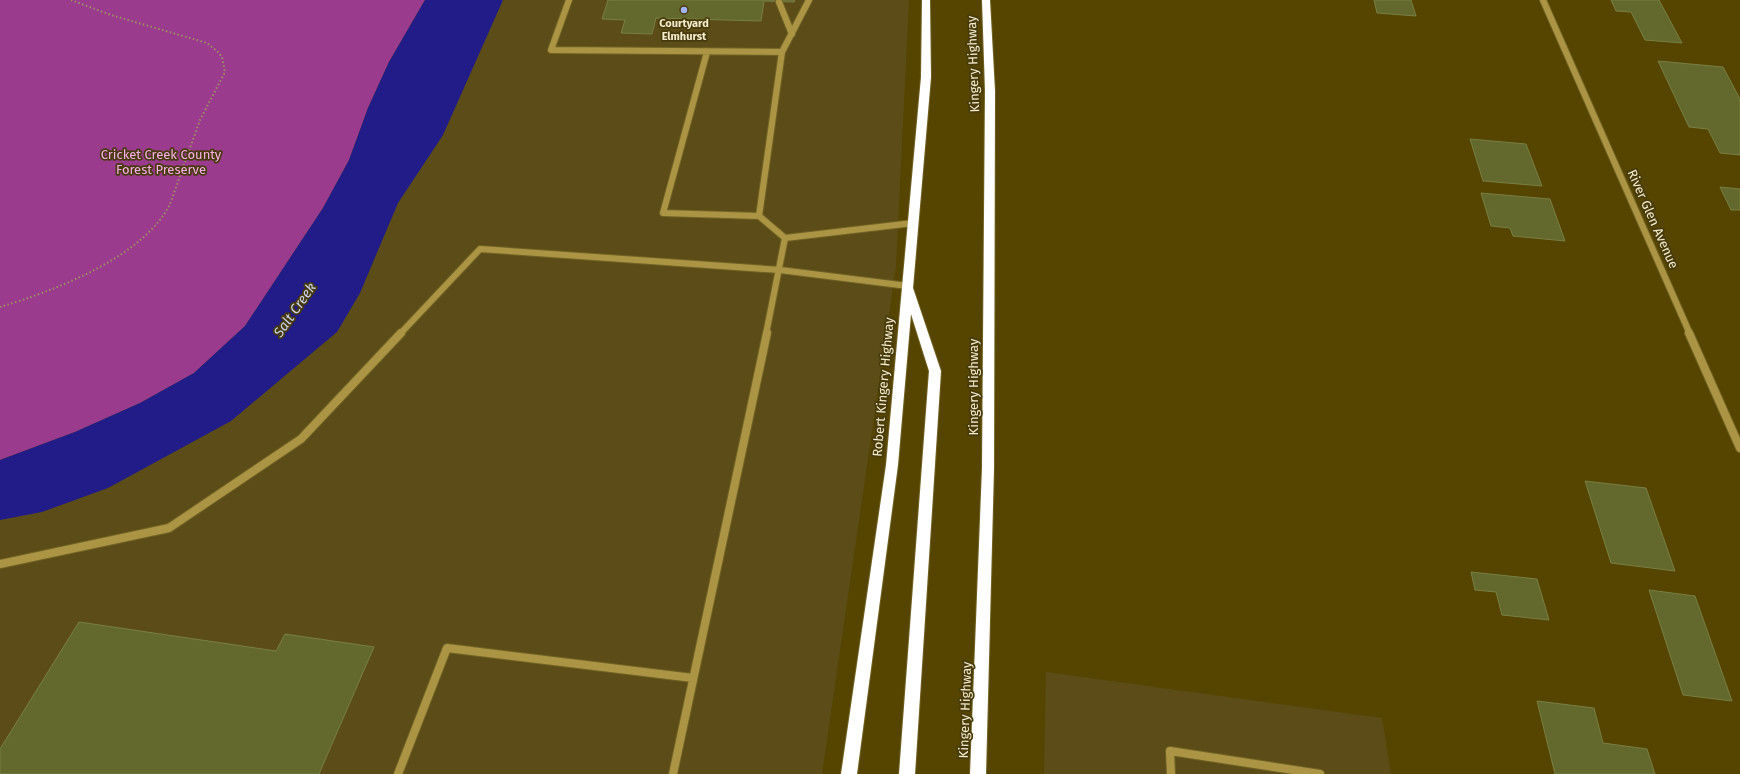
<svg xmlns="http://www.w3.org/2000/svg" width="1740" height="774" viewBox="0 0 1740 774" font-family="'Fira Sans',sans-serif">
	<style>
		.built { fill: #5c4d18 }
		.green { fill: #9b3b8e }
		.water { fill: #211c88 }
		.building { fill: #63692d; stroke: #797f43 }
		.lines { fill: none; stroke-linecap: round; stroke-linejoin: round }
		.minor-far1-casing { stroke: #726325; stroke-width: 8 }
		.minor-casing { stroke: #726325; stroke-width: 10 }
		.highway-casing { stroke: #726325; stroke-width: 2 }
		.path { stroke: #9e915e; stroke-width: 2; stroke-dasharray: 1.5 2.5; stroke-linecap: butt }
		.minor-far1 { stroke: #ab9545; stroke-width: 6 }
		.minor { stroke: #ab9545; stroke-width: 8 }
		.highway { fill: #fff; fill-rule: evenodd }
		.poi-dot { fill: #a1b3fd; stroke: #473b0b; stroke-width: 1.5 }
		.labels { text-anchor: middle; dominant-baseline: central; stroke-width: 3.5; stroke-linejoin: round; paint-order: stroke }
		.far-poi-label { font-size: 11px; font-weight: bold; fill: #f5ecce; stroke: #473b0b }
		.street-label { font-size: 13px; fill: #f5ecce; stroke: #473b0b }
		.park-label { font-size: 13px; fill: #fbaeed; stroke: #473b0b }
		.water-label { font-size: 14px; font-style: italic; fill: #ccd4f0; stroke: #473b0b }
	</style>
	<rect width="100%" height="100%" fill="#554500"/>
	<path class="built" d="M 485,0 L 909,0 L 896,266 L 822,774 L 0,774 L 0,501 Z
		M 1046,672 L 1382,718 L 1391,774 L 1044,774 Z"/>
	<path class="green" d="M 0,0 L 425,0 L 389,62 L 368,108 L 349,160 L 323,208 L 245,326 L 194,373 L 140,403 L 75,432 L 0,460 Z"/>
	<path class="water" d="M 425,0 L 503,0 L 443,135 L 398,203 L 360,293 L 337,332 L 231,421 L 108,488 L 42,512 L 0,520 L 0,460 L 75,432 L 140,403 L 194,373 L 245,326 L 323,208 L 349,160 L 368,108 L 389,62 Z"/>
	<path class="building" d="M 608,0 L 795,0 L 794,2 L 764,1 L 761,21 L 656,18 L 652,34 L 621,33 L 625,20 L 602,19 Z
		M 1374,0 L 1411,0 L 1416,16 L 1377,13 Z
		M 1611,0 L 1659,0 L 1682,43 L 1645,40 L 1631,12 L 1616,11 Z
		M 1658,61 L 1723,67 L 1740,99 L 1740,155 L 1720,153 L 1708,129 L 1689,127 Z
		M 1470,139 L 1526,144 L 1542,186 L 1483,181 Z
		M 1720,187 L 1740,189 L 1740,210 L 1731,210 Z
		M 1481,193 L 1550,199 L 1565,241 L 1513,236 L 1510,228 L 1491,226 Z
		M 1585,481 L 1646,488 L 1675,571 L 1611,563 Z
		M 1471,572 L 1537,579 L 1549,620 L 1502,615 L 1496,592 L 1475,590 Z
		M 1649,590 L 1695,596 L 1732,701 L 1683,695 Z
		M 79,622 L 276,651 L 285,634 L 374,647 L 319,774 L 0,774 L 0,749 Z
		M 1537,701 L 1594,708 L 1603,743 L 1647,749 L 1655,774 L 1555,774 Z"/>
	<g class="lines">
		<g class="minor-far1-casing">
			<path id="minor-far1" d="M 569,0 L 551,50 L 782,52
				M 809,0 L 782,52 L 759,216 L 785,238 L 913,223
				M 1543,0 L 1690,334
				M 779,2 L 792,34
				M 707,52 L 663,213 L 759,216
				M 400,334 L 480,249 L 780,270 L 908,286
				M 766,334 L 785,238"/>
		</g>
		<g class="minor-casing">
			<path id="minor" d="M 1689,333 L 1740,448
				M 0,564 L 169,528 L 301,439 L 401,333
				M 398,774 L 447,648 L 693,678
				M 673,774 L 767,333
				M 1171,774 L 1170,751 L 1320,774"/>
		</g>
		<g class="highway-casing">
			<path id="highway" d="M 922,0 L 930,0 L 931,77 L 913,288 L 941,371 L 915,774 L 899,774 L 929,371 L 911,314 L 898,465 L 857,774 L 841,774 L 886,465 L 921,77 Z
				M 982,0 L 990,0 L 995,91 L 994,468 L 986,774 L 970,774 L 982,468 L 985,91 Z"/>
		</g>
		<path class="path" d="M 0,307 C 54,291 144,257 170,204 L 200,120 L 225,72 L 222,57 L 217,51 L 207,43 L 111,15 L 71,0"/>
		<use href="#minor-far1" class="minor-far1"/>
		<use href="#minor" class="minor"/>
		<use href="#highway" class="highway"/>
	</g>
	<circle class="poi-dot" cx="684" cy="10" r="4"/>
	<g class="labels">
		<g class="far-poi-label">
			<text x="684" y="23">Courtyard<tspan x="684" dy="13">Elmhurst</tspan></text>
		</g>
		<g class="street-label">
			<text transform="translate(973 64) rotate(-92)">Kingery Highway</text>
			<text transform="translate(1653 219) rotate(66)">River Glen Avenue</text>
			<text transform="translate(883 387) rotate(-85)">Robert Kingery Highway</text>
			<text transform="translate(973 387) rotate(-90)">Kingery Highway</text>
			<text transform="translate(965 710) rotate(-88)">Kingery Highway</text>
		</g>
		<g class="park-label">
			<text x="161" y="154">Cricket Creek County<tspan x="161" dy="15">Forest Preserve</tspan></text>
		</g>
		<g class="water-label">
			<text transform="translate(295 310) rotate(-55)">Salt Creek</text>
		</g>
	</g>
</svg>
